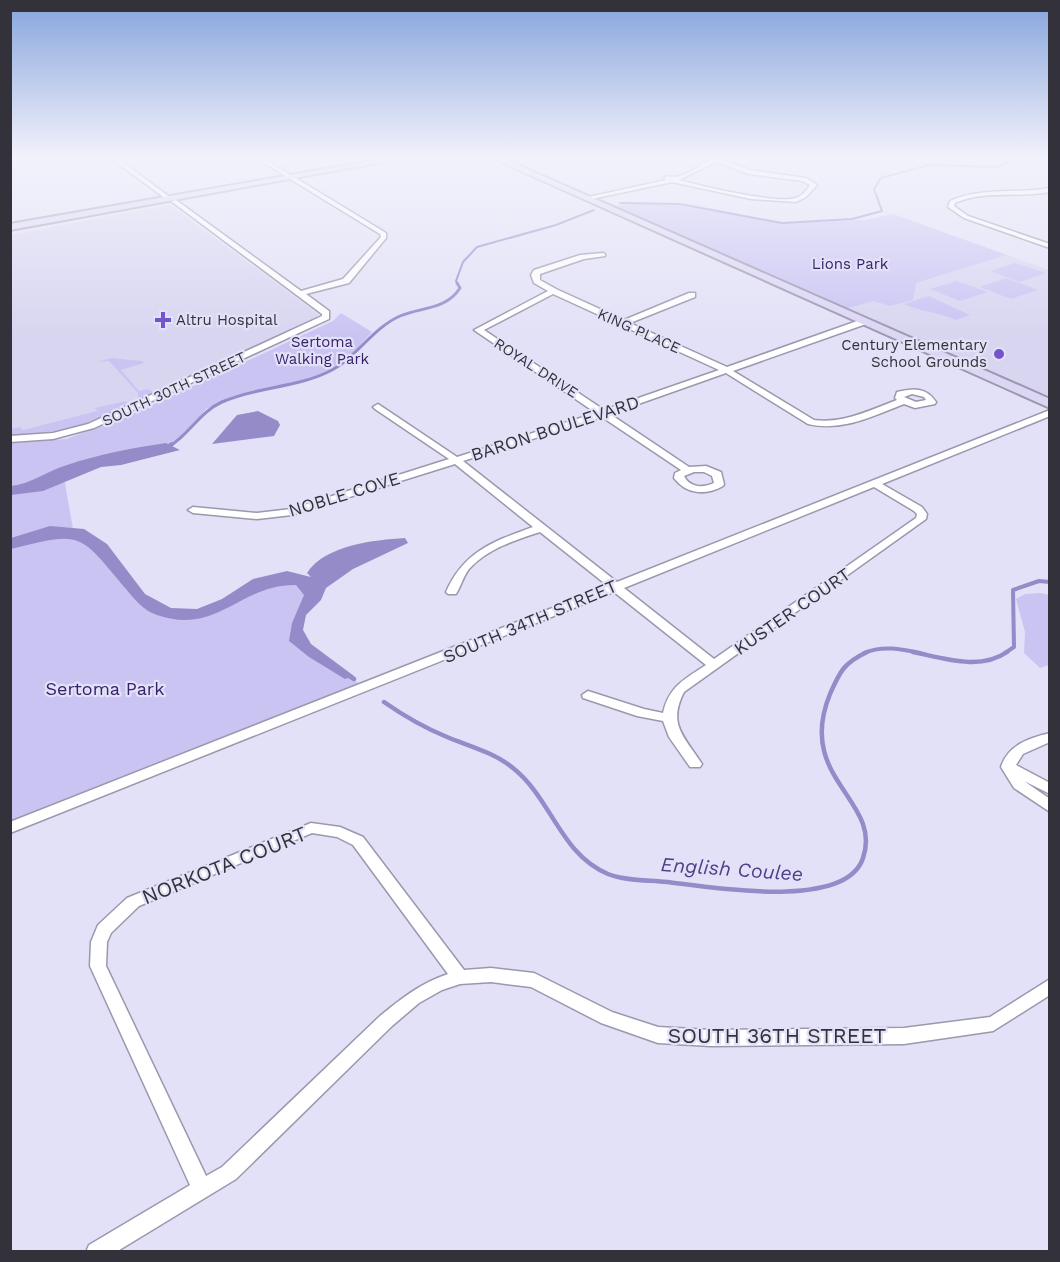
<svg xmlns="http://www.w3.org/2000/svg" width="1060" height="1262" viewBox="0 0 1060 1262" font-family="'Work Sans',sans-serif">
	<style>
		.built { fill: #d8d5f1 }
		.green { fill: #cac4f3 }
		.water { fill: #958bc9 }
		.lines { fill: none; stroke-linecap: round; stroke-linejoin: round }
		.stream-far3 { stroke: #958bc9; stroke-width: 2 }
		.stream-far2 { stroke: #958bc9; stroke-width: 3 }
		.stream-far1 { stroke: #958bc9; stroke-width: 4 }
		.stream { stroke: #958bc9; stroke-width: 4.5 }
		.street-casing { stroke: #9b98ad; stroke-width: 3 }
		.secondary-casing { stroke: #9b98ad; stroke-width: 4 }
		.street { fill: #fff; fill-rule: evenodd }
		.secondary { fill: #dcd6f5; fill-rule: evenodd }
		.poi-dot { fill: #7455cf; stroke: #e3e1f7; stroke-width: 2 }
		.labels { text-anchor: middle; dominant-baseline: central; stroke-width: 4.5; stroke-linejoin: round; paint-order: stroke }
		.far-park-label { font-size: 15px; fill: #36226b; stroke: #e3e1f7 }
		.far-poi-label { font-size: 15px; fill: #33323b; stroke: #e3e1f7; text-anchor: start }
		.far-street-label { font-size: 15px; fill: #33323b; stroke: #e3e1f7 }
		.street-label { font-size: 18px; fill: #33323b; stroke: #e3e1f7 }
		.park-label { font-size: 18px; fill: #36226b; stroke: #e3e1f7 }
		.water-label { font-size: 20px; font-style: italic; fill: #51408b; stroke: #e3e1f7 }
		.near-street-label { font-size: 21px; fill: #33323b; stroke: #e3e1f7 }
	</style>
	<rect width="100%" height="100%" fill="#e3e1f7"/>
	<path class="built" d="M 170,205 L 318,314 L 317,319 L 92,423 L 11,436 L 10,235 Z
		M 1007,255 L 1049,270 L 1049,399 L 846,309 L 873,301 L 890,306 L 916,283 Z"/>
	<path class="green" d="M 646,202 L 715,209 L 782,223 L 865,220 L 893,214 L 1007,255 L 916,283 L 913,300 L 890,306 L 873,301 L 846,309 L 614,206 Z
		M 1015,263 L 1046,273 L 1020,282 L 990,271 Z
		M 1006,278 L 1038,290 L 1011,299 L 980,287 Z
		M 957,281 L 988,292 L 960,301 L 930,289 Z
		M 929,296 L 970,315 L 956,320 C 938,312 922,312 904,304 Z
		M 341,313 L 372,332 L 346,361 L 333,369 L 306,380 L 249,394 L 206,409 L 182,439 L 135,458 L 63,472 L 73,529 L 137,599 L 191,615 L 283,576 L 314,584 L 298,620 L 304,641 L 362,686 L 11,827 L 11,443 L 66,439 L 124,418 L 333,321 Z
		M 111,358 L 142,361 L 144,363 L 121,370 L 139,391 L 148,389 L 156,394 L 138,398 L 138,393 L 109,361 L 97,362 Z
		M 126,401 L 130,405 C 83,427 62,432 11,436 L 10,429 L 20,427 L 23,430 L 97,411 L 95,408 Z
		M 1040,593 L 1050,595 L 1049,665 L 1040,668 L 1024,653 L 1025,632 L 1016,599 L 1025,594 Z"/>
	<path class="water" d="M 258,411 L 278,421 L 280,425 L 274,436 L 212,444 L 237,415 Z
		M 166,443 L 180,450 L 121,465 L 101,467 L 43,491 L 11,495 L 11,486 C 31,484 47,471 67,465 C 100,454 132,448 166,443 Z
		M 50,526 L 84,529 L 107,544 L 145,594 L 171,608 L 197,609 L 222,599 L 253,579 L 287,571 L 311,577 L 307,573 C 325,545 374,540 405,538 L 408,543 L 353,569 L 326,588 L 321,600 L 306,615 L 303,630 L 311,644 L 354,676 L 345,679 L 309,657 L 289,641 L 292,623 L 304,595 L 296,585 C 240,584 218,636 157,615 C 143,610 135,600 126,589 C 78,532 83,531 11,549 L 11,538 Z"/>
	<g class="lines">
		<path class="stream-far3" d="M 620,203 L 680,204 L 782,223 L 852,219 L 882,211 L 874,189 L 881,178 L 929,165 L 997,167 L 1018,158
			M 458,284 L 456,281 L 463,262 L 477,247 L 556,225 L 594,210"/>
		<path class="stream-far2" d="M 170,446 C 189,434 201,411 222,402 C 255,387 295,388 328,372 C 356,359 371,329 400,316 C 421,307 446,310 460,288 L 457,283"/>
		<path class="stream-far1" d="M 166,448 L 172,444
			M 864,653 C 882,645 902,649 920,653
			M 1005,653 L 1014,647 L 1013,590 L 1039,581 L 1050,582"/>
		<path class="stream" d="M 913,652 C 943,658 980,671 1007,652
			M 346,674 L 354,679
			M 384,702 C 404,716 425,728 447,737 C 469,746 495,753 513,768 C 552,799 560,854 608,874 C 625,881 649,880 667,882 C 709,887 846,911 863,858 C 883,800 795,779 830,694 C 840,671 844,663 867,652"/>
		<g class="street-casing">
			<path id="street" d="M 111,158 L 117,158 L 171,198 L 166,199 Z
				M 256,158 L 263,158 L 386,233 L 386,238 L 349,283 L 306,294 L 329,311 L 329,319 L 94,428 L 53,439 L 10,442 L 10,436 L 53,433 L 88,424 L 322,316 L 322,314 L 171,201 L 176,200 L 301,291 L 343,279 L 381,237 L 380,234 Z
				M 707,158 L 722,158 L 722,160 L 750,170 L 806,178 L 817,185 L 806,197 L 796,202 L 751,199 L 672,182 L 587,200 L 584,198 L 666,180 L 664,178 L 667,176 C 682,181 697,166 710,160 ZM 716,162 L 749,174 L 802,181 L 810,185 C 807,190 802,196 796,198 C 776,204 701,186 679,180 Z
				M 1050,188 L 1050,192 C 1018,198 984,190 955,203 L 954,206 L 968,216 L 1050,244 L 1050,248 L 964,218 L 948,207 L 950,201 C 981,187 1016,194 1050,188 Z
				M 603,253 L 605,254 L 605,256 L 584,259 L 540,274 L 540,280 L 556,289 L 624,320 L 689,293 L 695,293 L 695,297 L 630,323 L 727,367 L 860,320 L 866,320 L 866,324 L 733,371 L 814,420 C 843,424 870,410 897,400 L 895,398 L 897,392 C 914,388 926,387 936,402 L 935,404 L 915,408 L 904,404 C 873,416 842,432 808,424 L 726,373 L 610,414 L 689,467 L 706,466 L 721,472 L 724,484 L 723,486 C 706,496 686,494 674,478 L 675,473 L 681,470 L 602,417 L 463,461 L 617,582 L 1050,410 L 1050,416 L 882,484 L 922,507 L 927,514 L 926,519 L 684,692 C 667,725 685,737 702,764 L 700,767 L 690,767 L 669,737 L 663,721 L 637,716 L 583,698 L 582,695 L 588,691 L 644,709 L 663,713 C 669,686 685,679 706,665 L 614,592 L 10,833 L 10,822 L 608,586 L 540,532 C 515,540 487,549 469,569 C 463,577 461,586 456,594 L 448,594 L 446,592 C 464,551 494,541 533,527 L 455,464 L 292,515 L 257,519 L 193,513 L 188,510 L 193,507 L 257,513 L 291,509 L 449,459 L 375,409 L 373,407 L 378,404 L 457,457 L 596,413 L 474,330 L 548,291 L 534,283 L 531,275 L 534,270 L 580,255 ZM 553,294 L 719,370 L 604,410 L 484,330 ZM 912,394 L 924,397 L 926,400 L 916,402 L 904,397 ZM 694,472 L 704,472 L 712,476 L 714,483 C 703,488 690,488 684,476 ZM 874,487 L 914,511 L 917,514 L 916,518 L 714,659 L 624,588 Z
				M 1050,733 L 1050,742 L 1023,754 L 1016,765 L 1050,783 L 1050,794 L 1024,781 L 1050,799 L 1050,812 L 1014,788 L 1001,767 C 1008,745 1029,738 1050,733 Z
				M 311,823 L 340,827 L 363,837 L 464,970 L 491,968 L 534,973 L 612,1012 L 658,1027 L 711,1030 L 904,1028 L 990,1017 L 1050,979 L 1050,995 L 993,1031 L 904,1044 L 711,1046 L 658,1043 L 601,1023 L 531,987 L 491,982 L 460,984 L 442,990 L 419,1003 L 392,1026 L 236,1179 L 116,1252 L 86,1252 L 89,1245 L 190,1185 L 90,966 L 91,942 L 98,925 L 127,898 ZM 312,833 L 337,837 L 353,845 L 448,974 C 421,983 402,998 380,1016 L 222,1167 L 206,1176 L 106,966 L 107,942 L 111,933 L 139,906 Z"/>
		</g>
		<g class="secondary-casing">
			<path id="secondary" d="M 388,158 L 404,158 L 10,230 L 10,224 Z
				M 492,158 L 502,158 L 1050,399 L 1050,408 Z"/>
		</g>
		<use href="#street" class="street"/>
		<use href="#secondary" class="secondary"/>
	</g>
	<linearGradient id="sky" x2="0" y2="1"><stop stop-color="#87a4dc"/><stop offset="0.47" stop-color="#f2f2fb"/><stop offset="1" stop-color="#f2f2fb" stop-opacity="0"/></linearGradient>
	<rect width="1060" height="334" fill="url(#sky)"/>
	<g class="poi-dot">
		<path d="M160 311h6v6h6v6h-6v6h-6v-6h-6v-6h6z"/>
		<circle cx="999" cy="354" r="6"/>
	</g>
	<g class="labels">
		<g class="far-park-label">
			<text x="850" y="264">Lions Park</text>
			<text x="322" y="342">Sertoma<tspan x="322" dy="17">Walking Park</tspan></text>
		</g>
		<g class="far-poi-label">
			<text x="176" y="320">Altru Hospital</text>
			<text x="987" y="345" text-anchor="end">Century Elementary<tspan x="987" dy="17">School Grounds</tspan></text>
		</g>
		<g class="far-street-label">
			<text transform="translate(639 331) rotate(24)">KING PLACE</text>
			<text transform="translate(536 368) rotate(33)">ROYAL DRIVE</text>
			<text transform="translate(174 389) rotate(-25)">SOUTH 30TH STREET</text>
		</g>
		<g class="street-label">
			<text transform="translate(555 428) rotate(-18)">BARON BOULEVARD</text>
			<text transform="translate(344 494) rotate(-17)">NOBLE COVE</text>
			<text transform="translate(792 611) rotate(-35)">KUSTER COURT</text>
			<text transform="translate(530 621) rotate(-23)">SOUTH 34TH STREET</text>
		</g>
		<g class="park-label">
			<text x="105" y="688">Sertoma Park</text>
		</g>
		<g class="water-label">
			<text transform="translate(732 869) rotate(4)">English Coulee</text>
		</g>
		<g class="near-street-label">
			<text transform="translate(224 865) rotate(-22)">NORKOTA COURT</text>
			<text x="777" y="1035">SOUTH 36TH STREET</text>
		</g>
	</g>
	<rect width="1060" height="1262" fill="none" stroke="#33323b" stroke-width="24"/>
</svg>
